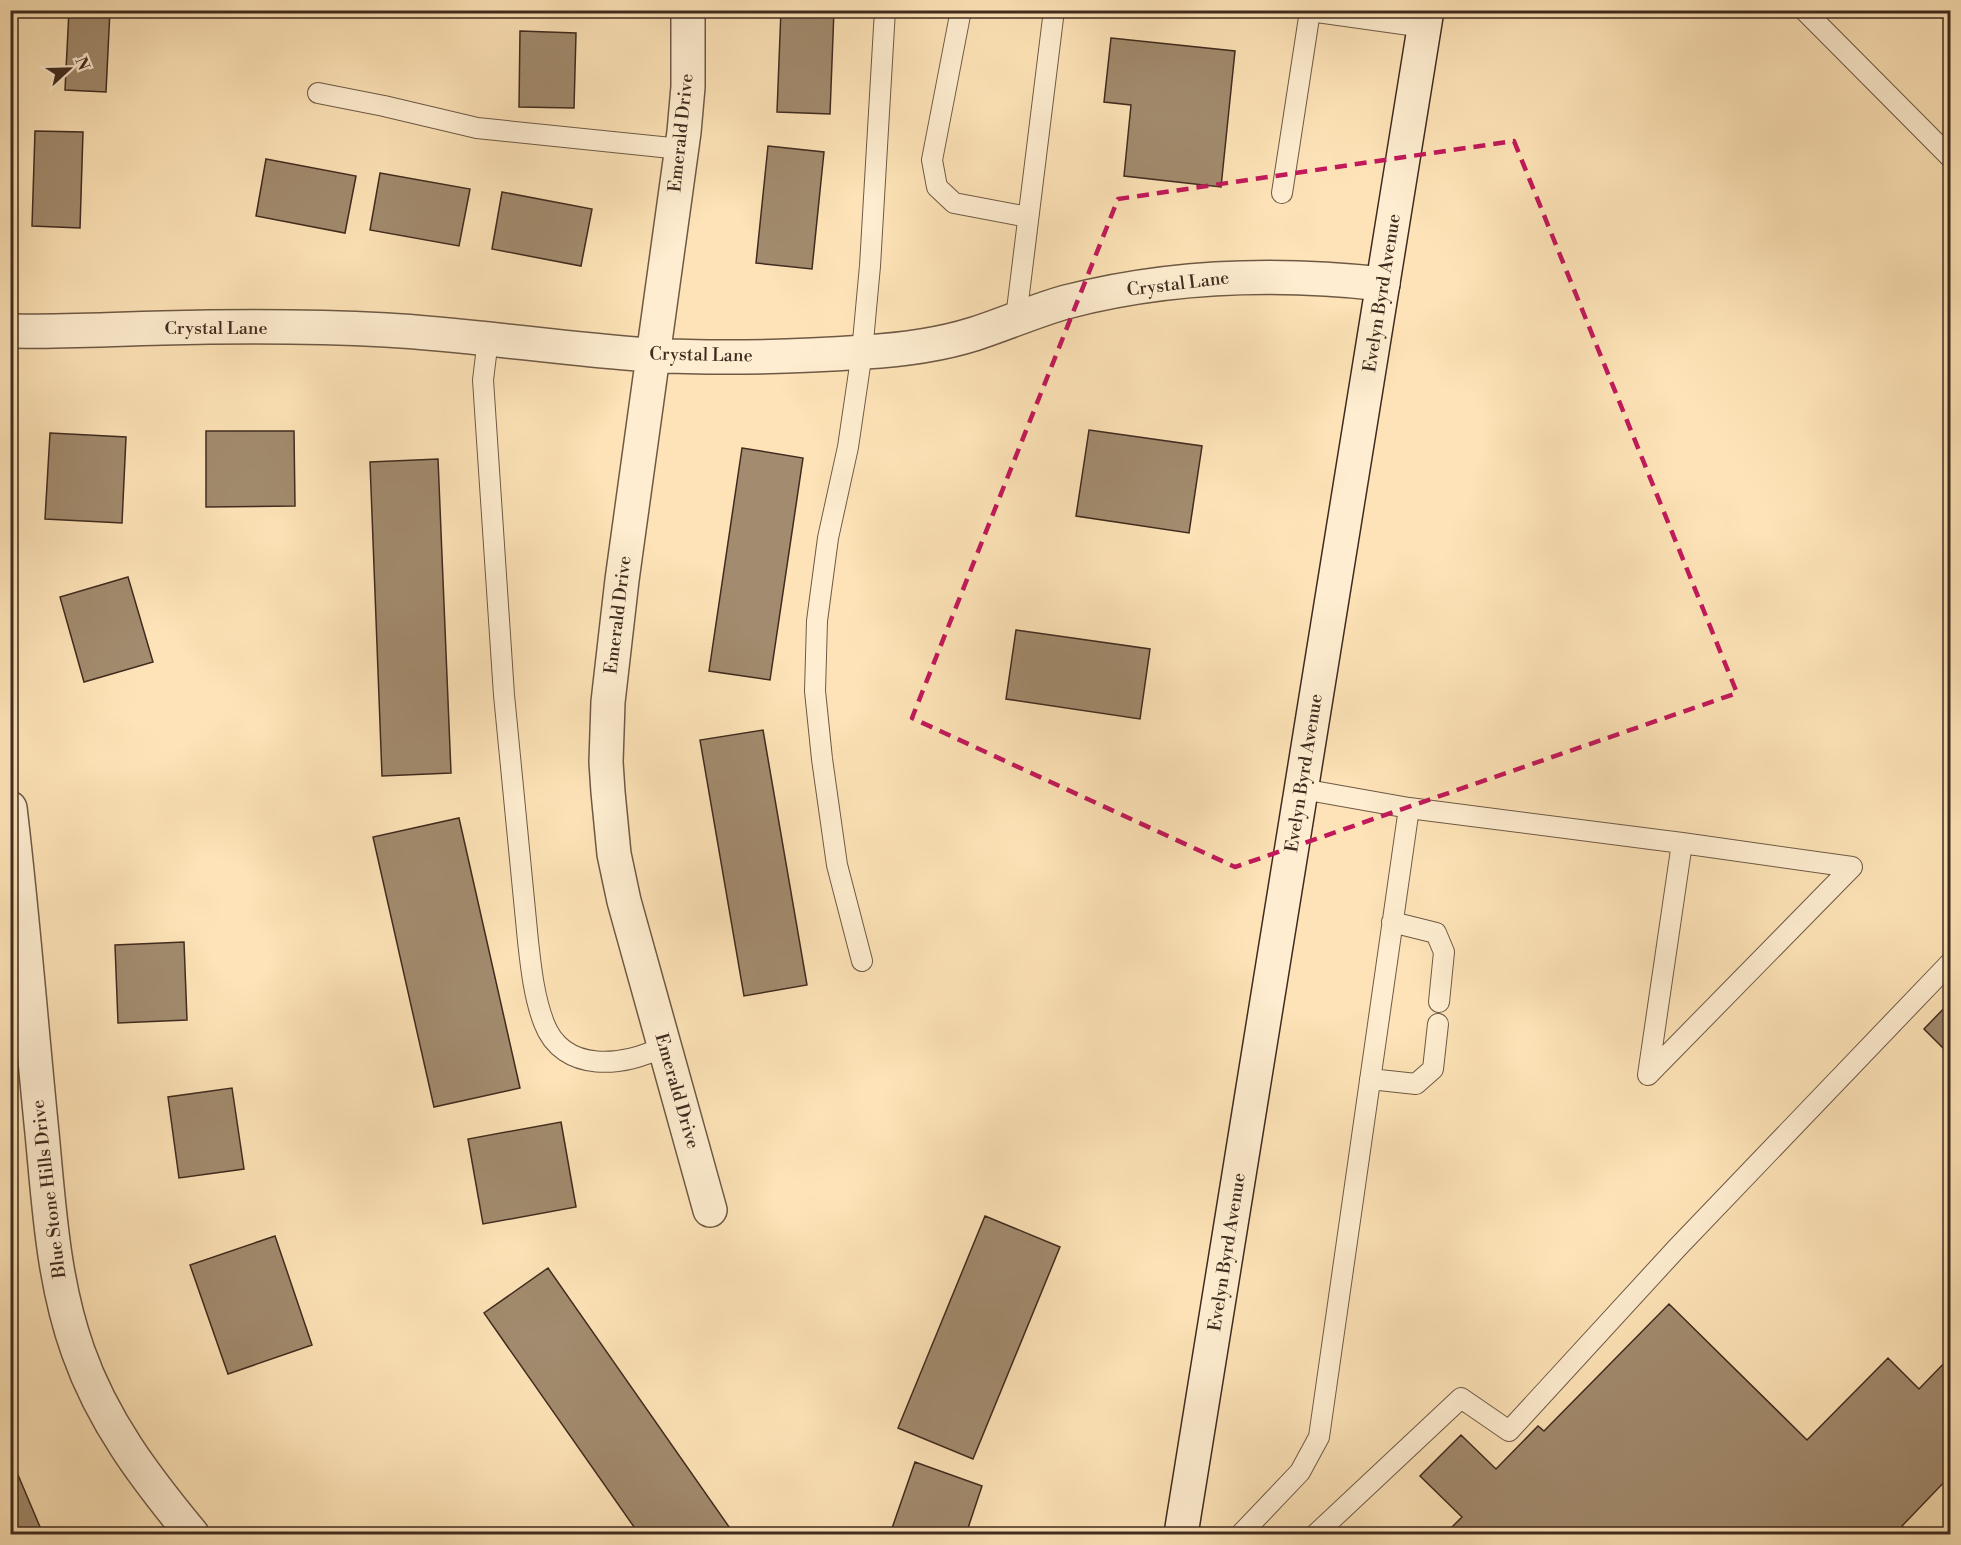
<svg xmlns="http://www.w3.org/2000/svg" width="1961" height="1545" viewBox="0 0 1961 1545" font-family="'Libre Bodoni',serif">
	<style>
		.building { fill: #a28b6e; stroke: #402b1f; stroke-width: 1.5 }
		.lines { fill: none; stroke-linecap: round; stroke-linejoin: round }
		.lane-casing { stroke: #6f5945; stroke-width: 22 }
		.street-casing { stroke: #6f5945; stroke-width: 36 }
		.secondary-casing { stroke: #402b1f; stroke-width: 36 }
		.lane { stroke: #feedd0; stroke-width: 20 }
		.street { stroke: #feedd0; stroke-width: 33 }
		.secondary { stroke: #feedd0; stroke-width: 33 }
		.marked { fill: none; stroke: #c2185b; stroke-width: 4.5; stroke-dasharray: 12 8; stroke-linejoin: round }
		.labels { text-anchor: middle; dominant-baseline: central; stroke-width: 5; stroke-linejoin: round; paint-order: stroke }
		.street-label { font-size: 18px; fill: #402b1f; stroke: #feedd0 }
	</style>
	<rect width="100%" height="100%" fill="#fde3b7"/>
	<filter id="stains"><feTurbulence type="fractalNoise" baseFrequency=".00333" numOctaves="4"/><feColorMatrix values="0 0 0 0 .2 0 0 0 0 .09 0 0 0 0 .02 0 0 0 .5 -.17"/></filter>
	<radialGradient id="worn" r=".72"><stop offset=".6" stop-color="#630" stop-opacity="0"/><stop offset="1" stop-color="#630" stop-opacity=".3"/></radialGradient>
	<path class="building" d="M 69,10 L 110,10 L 106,92 L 65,90 Z
		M 781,10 L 834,10 L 830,114 L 777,112 Z
		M 520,31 L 576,33 L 574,108 L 519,107 Z
		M 1111,38 L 1235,51 L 1221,187 L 1124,176 L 1131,105 L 1104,102 Z
		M 35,131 L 83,132 L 80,228 L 32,226 Z
		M 768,146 L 824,152 L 812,269 L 756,263 Z
		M 266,159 L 356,176 L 345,233 L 256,216 Z
		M 380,173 L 470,189 L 459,246 L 370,230 Z
		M 502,192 L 592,209 L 581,266 L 492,249 Z
		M 1089,430 L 1202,446 L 1189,533 L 1076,516 Z
		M 206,431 L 294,431 L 295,506 L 206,507 Z
		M 50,433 L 126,437 L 122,523 L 45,519 Z
		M 742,448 L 803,458 L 770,680 L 709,671 Z
		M 438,459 L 451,773 L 382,776 L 370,462 Z
		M 128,577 L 153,662 L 84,682 L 60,597 Z
		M 1016,630 L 1150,649 L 1140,719 L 1006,699 Z
		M 763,730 L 807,985 L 744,996 L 700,740 Z
		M 459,818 L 520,1088 L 434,1107 L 373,837 Z
		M 184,942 L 187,1020 L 118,1023 L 115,945 Z
		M 1950,1002 L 1950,1055 L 1924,1029 Z
		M 232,1088 L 244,1169 L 179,1178 L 168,1097 Z
		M 561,1122 L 576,1207 L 483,1224 L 468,1139 Z
		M 985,1216 L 1060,1247 L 973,1459 L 898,1428 Z
		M 275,1236 L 312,1345 L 228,1374 L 190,1265 Z
		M 548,1268 L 734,1534 L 639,1534 L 484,1313 Z
		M 1669,1304 L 1807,1440 L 1888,1358 L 1919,1389 L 1950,1357 L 1950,1476 L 1902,1526 L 1910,1534 L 1445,1534 L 1462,1517 L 1420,1476 L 1461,1435 L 1496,1469 L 1538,1426 L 1544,1431 Z
		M 10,1456 L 43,1534 L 10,1534 Z
		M 915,1462 L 982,1486 L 966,1534 L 890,1534 Z"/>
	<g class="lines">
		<g class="lane-casing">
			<path id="lane" d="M 961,10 L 932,160 L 937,187 L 954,203 L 1028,217
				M 1804,10 L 1950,157
				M 318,93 L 384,106 L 477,128 L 681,149
				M 1282,193 L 1310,11 L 1424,27
				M 1016,318 L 1054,10
				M 488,339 L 483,380 L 504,695 L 528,941 C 531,968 534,997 544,1023 C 563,1074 625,1067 664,1046
				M 1409,808 L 1682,843 L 1648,1075 L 1852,867 L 1682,843
				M 1392,922 L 1436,933 L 1444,952 L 1439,1002
				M 862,961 L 837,865 L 822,759 L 815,691 L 817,621 L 828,538 L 848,447 L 862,352 L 870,266 L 885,10
				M 1370,1079 L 1416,1084 L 1433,1069 L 1438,1024
				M 1241,1534 L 1300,1472 L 1319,1437 L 1409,808 L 1302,789
				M 1316,1534 L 1461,1398 L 1509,1431 L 1677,1248 L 1950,963"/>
		</g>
		<g class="street-casing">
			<path id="street" d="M 688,10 L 688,87 L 684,132 L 622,580 L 608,702 L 606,762 L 608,792 L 614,854 L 624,901 L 710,1210
				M 10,331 C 61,332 113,329 163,328 C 237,326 312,326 386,330 C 474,335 561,349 649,355 C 720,359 793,357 864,352 C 900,350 939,345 974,334 C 1005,324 1034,311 1066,302 C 1170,275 1276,272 1383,284
				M 10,808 C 23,916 31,1024 42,1133 C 49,1206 53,1281 78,1351 C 103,1422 145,1477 192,1534"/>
		</g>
		<g class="secondary-casing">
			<path id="secondary" d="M 1181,1534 L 1427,10"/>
		</g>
		<use href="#lane" class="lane"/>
		<use href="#street" class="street"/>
		<use href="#secondary" class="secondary"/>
	</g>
	<path class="marked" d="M 1514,141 L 1737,693 L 1235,867 L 912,718 L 1118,199 Z"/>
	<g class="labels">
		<g class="street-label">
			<text transform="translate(681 133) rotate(-84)">Emerald Drive</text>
			<text transform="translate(1178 284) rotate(-7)">Crystal Lane</text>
			<text transform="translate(1382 293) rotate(-81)">Evelyn Byrd Avenue</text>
			<text x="216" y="328">Crystal Lane</text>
			<text transform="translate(701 355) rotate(1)">Crystal Lane</text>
			<text transform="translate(618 615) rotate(-83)">Emerald Drive</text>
			<text transform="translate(1304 773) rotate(-81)">Evelyn Byrd Avenue</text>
			<text transform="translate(677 1091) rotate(74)">Emerald Drive</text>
			<text transform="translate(49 1189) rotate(-97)">Blue Stone Hills Drive</text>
			<text transform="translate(1227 1252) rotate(-81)">Evelyn Byrd Avenue</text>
		</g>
	</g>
	<rect width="1961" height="1545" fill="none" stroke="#fde3b7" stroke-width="36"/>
	<rect x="12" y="12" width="1937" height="1521" fill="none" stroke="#402b1f" stroke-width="3"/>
	<rect x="18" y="18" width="1925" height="1509" fill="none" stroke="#402b1f" stroke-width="1.5"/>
	<g transform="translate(69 69) rotate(68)" stroke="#feedd0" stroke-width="4.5" paint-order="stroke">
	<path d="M0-4.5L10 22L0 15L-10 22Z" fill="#402b1f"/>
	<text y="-9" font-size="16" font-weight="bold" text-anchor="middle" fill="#402b1f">N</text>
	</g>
	<rect width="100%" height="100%" filter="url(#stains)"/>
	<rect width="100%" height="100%" fill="url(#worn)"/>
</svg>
